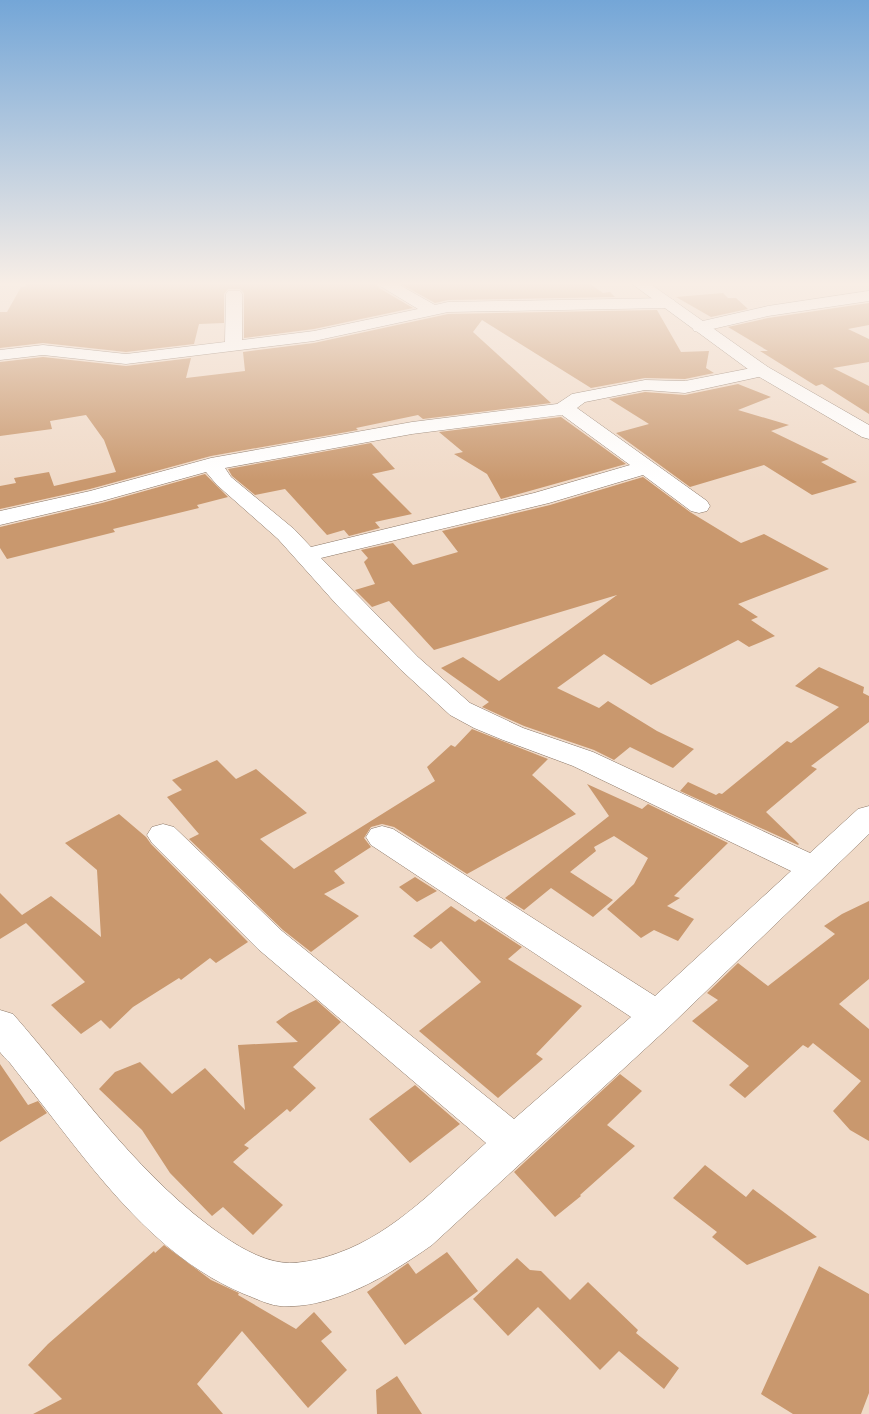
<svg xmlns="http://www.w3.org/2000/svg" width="869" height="1414" viewBox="0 0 869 1414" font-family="'Roboto Condensed',sans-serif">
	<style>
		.building { fill: #c9986e }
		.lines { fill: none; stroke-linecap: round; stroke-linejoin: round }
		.minor-casing { stroke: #8a7666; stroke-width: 1 }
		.tertiary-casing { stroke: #8a7666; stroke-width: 1 }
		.minor { fill: #fff; fill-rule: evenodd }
		.tertiary { fill: #fff; fill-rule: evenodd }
	</style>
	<rect width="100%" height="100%" fill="#f0dac8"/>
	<path class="building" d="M 27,283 L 375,283 L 379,288 L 413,308 L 314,329 L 244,338 L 244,293 L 240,289 L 228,289 L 224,294 L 224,323 L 199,324 L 194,344 L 126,352 L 43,343 L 0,348 L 0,312 L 7,312 L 21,287 L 25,287 Z
		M 399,283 L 445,284 L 589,283 L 603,293 L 610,292 L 615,297 L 448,300 L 435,303 Z
		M 723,293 L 728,298 L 736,298 L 748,309 L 711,317 L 676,297 Z
		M 869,303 L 869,325 L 848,329 L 869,339 L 869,362 L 833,368 L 869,386 L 869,414 L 822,384 L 816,386 L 760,351 L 768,351 L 728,327 L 768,318 Z
		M 657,310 L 681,352 L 709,351 L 706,368 L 714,373 L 685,379 L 645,378 L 591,388 L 482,320 L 473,332 L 551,403 L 423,419 L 418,415 L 356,428 L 358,430 L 211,456 L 90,489 L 0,509 L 0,486 L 16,483 L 14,478 L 49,472 L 54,486 L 116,472 L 104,440 L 86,415 L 50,421 L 52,429 L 0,436 L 0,362 L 43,357 L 126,366 L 191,358 L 186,378 L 245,371 L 243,352 L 314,343 L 448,314 Z
		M 738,384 L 771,397 L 738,410 L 789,425 L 771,431 L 829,459 L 821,462 L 857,482 L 812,495 L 764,465 L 690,487 L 616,433 L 649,424 L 609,399 L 645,392 L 685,395 Z
		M 561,417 L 626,464 L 501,499 L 487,474 L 454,454 L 463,452 L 439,432 Z
		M 371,443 L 395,469 L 372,474 L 412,514 L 375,522 L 380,528 L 349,536 L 344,530 L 327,535 L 285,489 L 255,495 L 232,476 L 228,469 Z
		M 205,474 L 228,497 L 197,505 L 199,508 L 113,529 L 115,532 L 7,559 L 0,548 L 0,527 L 102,503 Z
		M 643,477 L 690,512 L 741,543 L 764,534 L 829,569 L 738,604 L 758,617 L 751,620 L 775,636 L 749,647 L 738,640 L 651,685 L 604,654 L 557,688 L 599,708 L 608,701 L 657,731 L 694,749 L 673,768 L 630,747 L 614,760 L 594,750 L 524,726 L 482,707 L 489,702 L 441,668 L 463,657 L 499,681 L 617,595 L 434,650 L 389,601 L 372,607 L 355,590 L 375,584 L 364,562 L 368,558 L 361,550 L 393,543 L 413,565 L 458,552 L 442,531 L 550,505 Z
		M 819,667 L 864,687 L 863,693 L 869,696 L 869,722 L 811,766 L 817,769 L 766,812 L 799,844 L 798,845 L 680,791 L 688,782 L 716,795 L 719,793 L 722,794 L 787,741 L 791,743 L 839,707 L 795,686 Z
		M 472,729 L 548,759 L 532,775 L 576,814 L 467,874 L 394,827 L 382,824 L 371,827 L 364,838 L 371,847 L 334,871 L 345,883 L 324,894 L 359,916 L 311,952 L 283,930 L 189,839 L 199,834 L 167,797 L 182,790 L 172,780 L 217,760 L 236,779 L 256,769 L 307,813 L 260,839 L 294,869 L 435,781 L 427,767 L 451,745 L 455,747 Z
		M 587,784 L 642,809 L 648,804 L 728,843 L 674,896 L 680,898 L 667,906 L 694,919 L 678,941 L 654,930 L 641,938 L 607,909 L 634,884 L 648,858 L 614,836 L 594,847 L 596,851 L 570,872 L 613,900 L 593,917 L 551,888 L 524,910 L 505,898 L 609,816 Z
		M 119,814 L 146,837 L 151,844 L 248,942 L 216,963 L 210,958 L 181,980 L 179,978 L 133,1007 L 110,1029 L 101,1020 L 81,1034 L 51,1005 L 85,982 L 26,923 L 0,939 L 0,893 L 22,915 L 51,896 L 101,937 L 97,870 L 65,843 Z
		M 415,877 L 437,891 L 417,902 L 399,887 Z
		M 869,901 L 869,979 L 839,1004 L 869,1029 L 869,1141 L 850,1130 L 833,1111 L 861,1081 L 813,1043 L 808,1048 L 803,1045 L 745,1098 L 729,1085 L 749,1066 L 692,1021 L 718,1000 L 707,993 L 738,963 L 768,986 L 835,934 L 824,926 L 842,914 Z
		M 451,906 L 475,922 L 479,919 L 522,947 L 508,959 L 582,1006 L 536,1054 L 543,1059 L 498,1098 L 419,1031 L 481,982 L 441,941 L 431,949 L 413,936 Z
		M 316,1000 L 341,1022 L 293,1067 L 316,1088 L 290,1112 L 287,1109 L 244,1145 L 249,1148 L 233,1162 L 283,1205 L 253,1235 L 223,1207 L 212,1216 L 170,1173 L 142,1130 L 99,1089 L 115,1072 L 140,1062 L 172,1094 L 205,1068 L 245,1110 L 238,1045 L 298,1042 L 276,1022 L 289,1013 Z
		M 0,1064 L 28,1105 L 38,1101 L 47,1113 L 0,1142 Z
		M 620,1074 L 642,1091 L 607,1125 L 635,1146 L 580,1195 L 581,1196 L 555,1217 L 514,1172 Z
		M 415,1085 L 460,1124 L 410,1163 L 369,1119 Z
		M 705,1165 L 746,1197 L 753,1189 L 817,1237 L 747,1265 L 712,1237 L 717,1232 L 673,1198 Z
		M 164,1245 L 211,1280 L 239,1293 L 238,1295 L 296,1329 L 314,1312 L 332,1332 L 321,1341 L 347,1370 L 308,1408 L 242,1331 L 197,1384 L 223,1414 L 33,1414 L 62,1399 L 28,1365 L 48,1344 L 154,1251 L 155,1253 Z
		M 447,1252 L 478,1291 L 405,1345 L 367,1292 L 408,1263 L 416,1274 Z
		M 517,1258 L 530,1270 L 541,1271 L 570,1300 L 588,1282 L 638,1330 L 636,1333 L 679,1368 L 664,1389 L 619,1351 L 600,1370 L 538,1307 L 508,1336 L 473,1299 Z
		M 819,1266 L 869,1294 L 869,1393 L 861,1414 L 793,1414 L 761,1394 Z
		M 397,1376 L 422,1414 L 377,1414 L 376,1390 Z"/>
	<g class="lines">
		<g class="minor-casing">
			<path id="minor" d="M 377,283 L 396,283 L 435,305 L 448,302 L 668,298 L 674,300 L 676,303 L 674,306 L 668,308 L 448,312 L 314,341 L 126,364 L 43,355 L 0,360 L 0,350 L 43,345 L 126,354 L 225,342 L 226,294 L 228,291 L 240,291 L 242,294 L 242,340 L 314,331 L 418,309 L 380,286 Z
				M 869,291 L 869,301 L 768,316 L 700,332 L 694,331 L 692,327 L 694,323 L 768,306 Z
				M 762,366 L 768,367 L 771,371 L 768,375 L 685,393 L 645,390 L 585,402 L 577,408 L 707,501 L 710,506 L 707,511 L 699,513 L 691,511 L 643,475 L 549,503 L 321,558 L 418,657 L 470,703 L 523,728 L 593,752 L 810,853 L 858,809 L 869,806 L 869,834 L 670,1026 L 432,1245 C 391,1274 332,1310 280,1306 C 268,1305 255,1298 244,1294 C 155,1257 95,1172 38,1099 C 29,1087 19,1075 10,1063 C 7,1060 2,1055 0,1052 C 0,1043 0,1020 0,1010 L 13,1014 C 76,1086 132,1167 208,1225 C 228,1240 250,1255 274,1261 C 294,1266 319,1260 338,1253 C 395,1233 441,1183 486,1143 L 258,949 L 152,843 L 147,835 L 152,827 L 163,824 L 174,827 L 282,931 L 514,1119 L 631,1017 L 371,845 L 366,837 L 371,829 L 382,826 L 393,829 L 655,996 L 791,871 L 573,766 L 503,740 L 474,728 L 450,715 L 400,669 L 337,605 L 278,539 L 217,485 L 206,472 L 102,501 L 0,525 L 0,511 L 90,491 L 211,458 L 412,422 L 557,404 L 572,394 L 645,380 L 685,381 ZM 562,415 L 630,465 L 534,493 L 311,547 L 294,529 L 231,477 L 225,468 L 412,434 Z"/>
		</g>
		<g class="tertiary-casing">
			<path id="tertiary" d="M 631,283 L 649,283 L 768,367 L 869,425 L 869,439 L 862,437 L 756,375 Z"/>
		</g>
		<use href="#minor" class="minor"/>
		<use href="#tertiary" class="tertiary"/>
	</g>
	<linearGradient id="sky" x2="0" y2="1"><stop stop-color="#74a6d7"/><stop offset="0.59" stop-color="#f8eee6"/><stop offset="1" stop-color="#f8eee6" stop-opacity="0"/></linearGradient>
	<rect width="869" height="481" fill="url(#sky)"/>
</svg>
